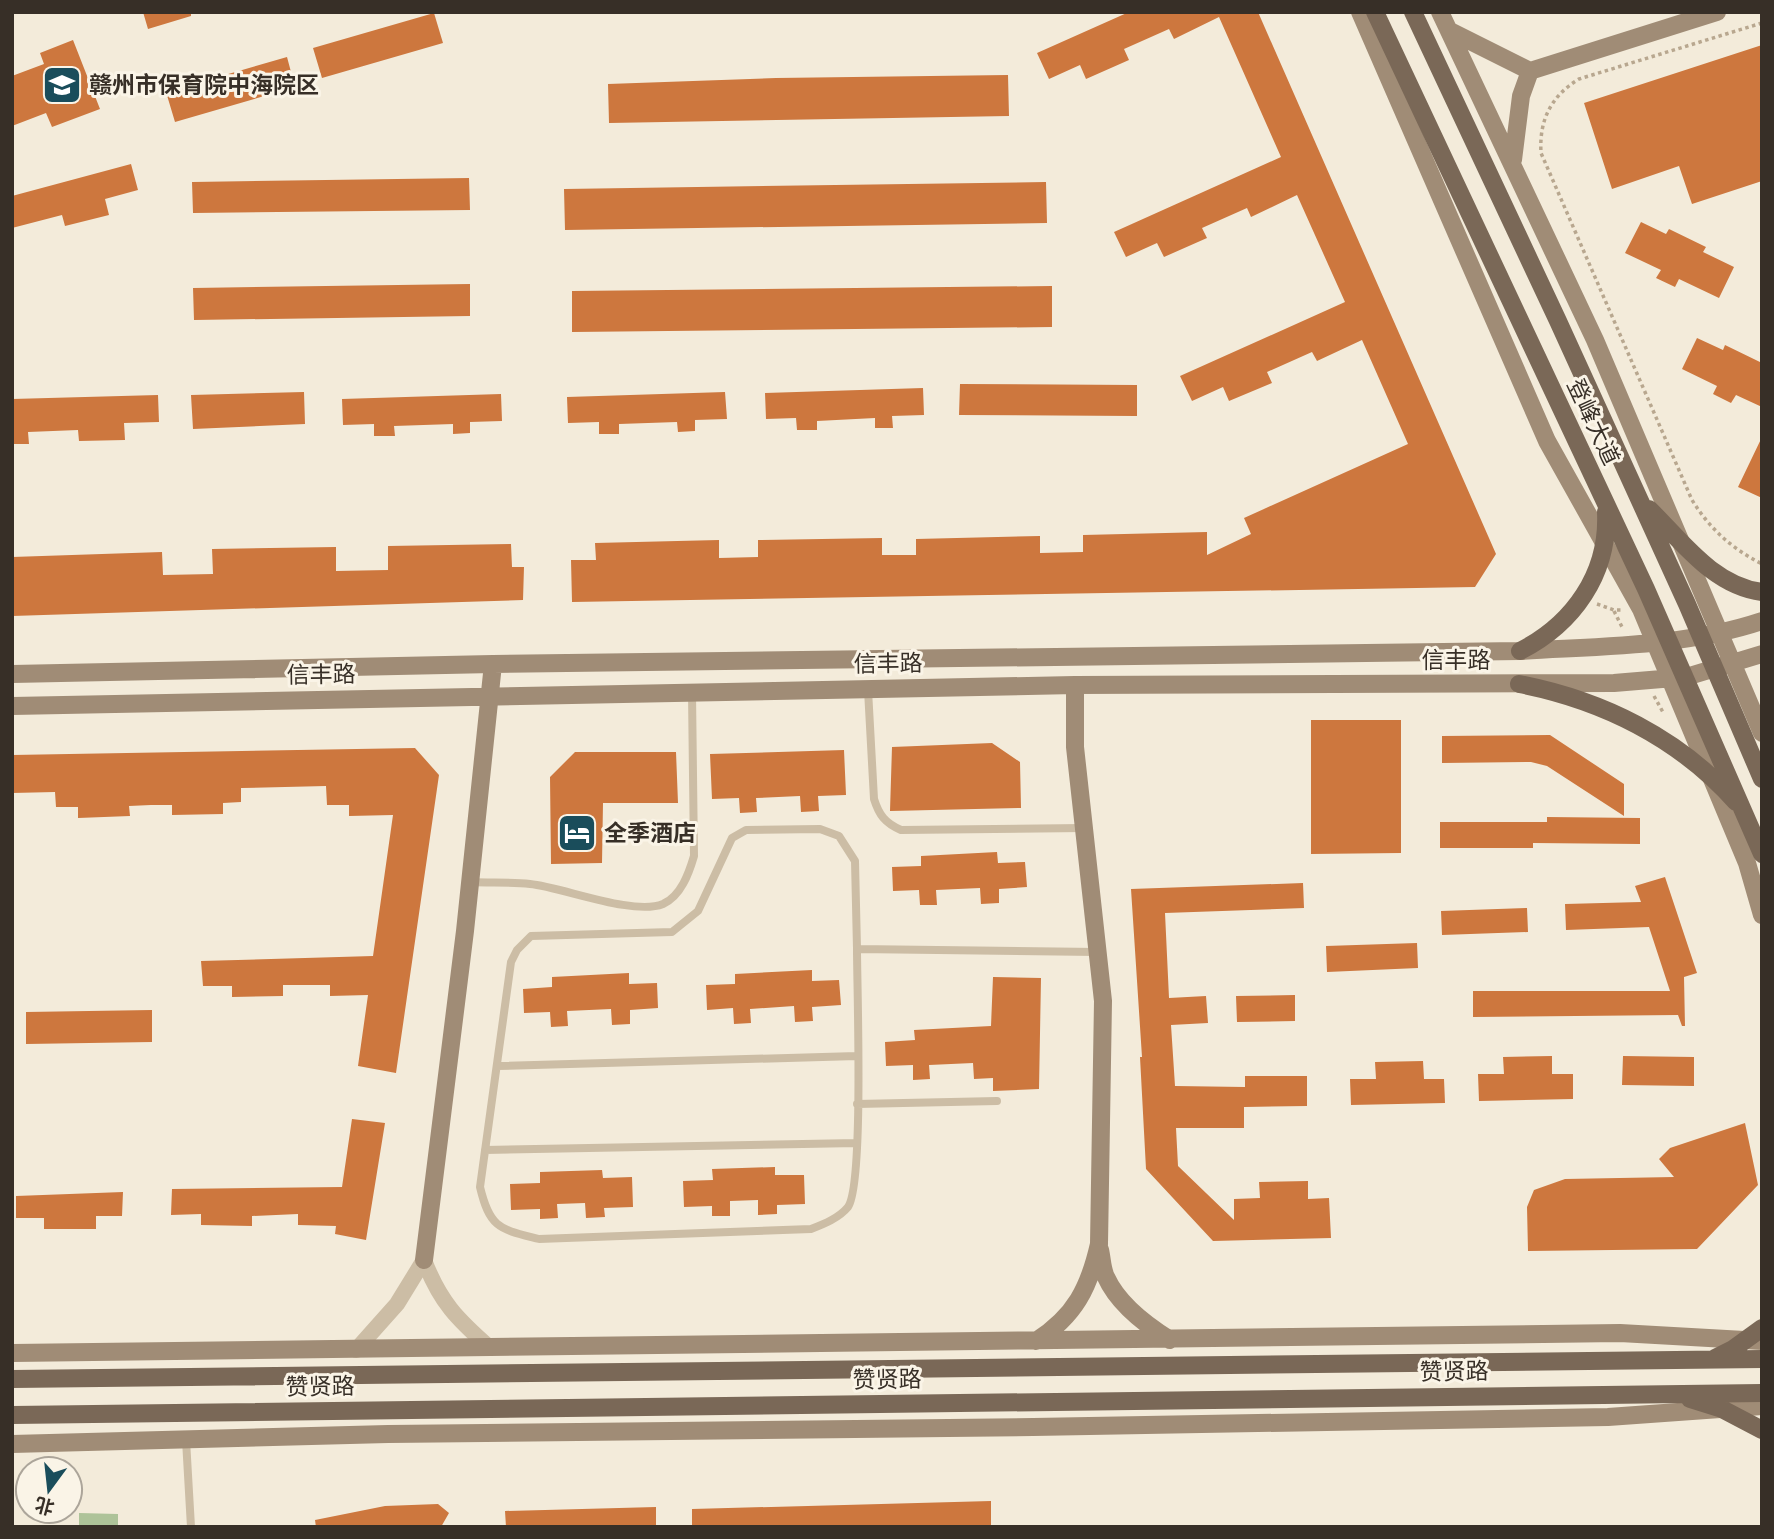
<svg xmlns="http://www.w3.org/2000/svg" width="1774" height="1539" viewBox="0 0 1774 1539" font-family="Karla,'Noto Sans SC',sans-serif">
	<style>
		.green { fill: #aec399 }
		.building { fill: #cd773e }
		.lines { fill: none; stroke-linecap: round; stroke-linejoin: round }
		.path { stroke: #b8a78f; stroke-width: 3.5; stroke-dasharray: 3.5 3.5; stroke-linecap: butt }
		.lane { stroke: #ccbda5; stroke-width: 8 }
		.street { stroke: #ccbda5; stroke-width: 16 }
		.secondary { stroke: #a08c76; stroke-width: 18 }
		.primary { stroke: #7a6857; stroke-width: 18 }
		.labels { text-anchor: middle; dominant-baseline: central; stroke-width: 6; stroke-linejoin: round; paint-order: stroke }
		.poi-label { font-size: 23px; font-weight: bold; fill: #372f27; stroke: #faf4e7; text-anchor: start }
		.street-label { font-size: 23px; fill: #372f27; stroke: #faf4e7 }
	</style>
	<rect width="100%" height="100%" fill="#f3ebda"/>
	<path class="green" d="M 79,1513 L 118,1514 L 118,1527 L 79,1527 Z"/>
	<path class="building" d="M 143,12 L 191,12 L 191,16 L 148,29 Z
		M 1129,12 L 1258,12 L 1496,554 L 1475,587 L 572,602 L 571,560 L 596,560 L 595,543 L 719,540 L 719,558 L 758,557 L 758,540 L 882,538 L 882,555 L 916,555 L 916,539 L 1040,536 L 1040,553 L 1083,552 L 1083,535 L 1207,532 L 1207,555 L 1251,534 L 1244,518 L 1408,444 L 1362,340 L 1317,361 L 1312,352 L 1267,372 L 1272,383 L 1229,401 L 1223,387 L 1192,401 L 1180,376 L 1345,302 L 1297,195 L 1251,217 L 1247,208 L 1202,228 L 1207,238 L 1164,257 L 1157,243 L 1126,257 L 1114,232 L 1281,157 L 1219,17 L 1174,39 L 1169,29 L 1124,49 L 1129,60 L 1086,79 L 1080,65 L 1049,79 L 1037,53 Z
		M 434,13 L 443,43 L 322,78 L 313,48 Z
		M 73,40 L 100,109 L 52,127 L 46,113 L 12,126 L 12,76 L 44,64 L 40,53 Z
		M 1762,45 L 1762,181 L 1692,204 L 1679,166 L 1612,189 L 1584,103 Z
		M 287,57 L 295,87 L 175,122 L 166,92 Z
		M 1008,75 L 1009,116 L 609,123 L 608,84 L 776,78 Z
		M 131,164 L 138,190 L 105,199 L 109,215 L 65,226 L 62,215 L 12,228 L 12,196 Z
		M 469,178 L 470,210 L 193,213 L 192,182 Z
		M 1046,182 L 1047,223 L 565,230 L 564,189 Z
		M 1641,222 L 1666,234 L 1669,229 L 1706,247 L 1703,252 L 1734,267 L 1719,298 L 1679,279 L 1675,287 L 1656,278 L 1661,270 L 1625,253 Z
		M 470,284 L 470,316 L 194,320 L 193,288 Z
		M 1052,286 L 1052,327 L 572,332 L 572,291 Z
		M 1697,338 L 1723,350 L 1725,345 L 1762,363 L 1762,407 L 1736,395 L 1731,403 L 1713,394 L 1717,386 L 1682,369 Z
		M 960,384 L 1137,385 L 1137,416 L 959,415 Z
		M 923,388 L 924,415 L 892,416 L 893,428 L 875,428 L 875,418 L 817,421 L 817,430 L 797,430 L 796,418 L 766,419 L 765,393 Z
		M 304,392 L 305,424 L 193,429 L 191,395 Z
		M 725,392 L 727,419 L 695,420 L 695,431 L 678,432 L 677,422 L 619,424 L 619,434 L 599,434 L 599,422 L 568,423 L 567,397 Z
		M 501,394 L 502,421 L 470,422 L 470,433 L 453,434 L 453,424 L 394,426 L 395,436 L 374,436 L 374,424 L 343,425 L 342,399 Z
		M 158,395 L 159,422 L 124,423 L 125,440 L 79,441 L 78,430 L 28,432 L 29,444 L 12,444 L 12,399 Z
		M 1762,437 L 1762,498 L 1738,487 Z
		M 511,544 L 512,567 L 524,567 L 523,600 L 12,616 L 12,557 L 162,552 L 163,575 L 213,574 L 212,549 L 336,547 L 336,571 L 388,570 L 388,546 Z
		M 1311,720 L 1401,720 L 1401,853 L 1311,854 Z
		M 1550,735 L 1624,784 L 1624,816 L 1547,766 L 1531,762 L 1442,763 L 1442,736 Z
		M 992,743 L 1020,762 L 1021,808 L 890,811 L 892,747 Z
		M 415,748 L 439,775 L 396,1073 L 358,1066 L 368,995 L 330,996 L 330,985 L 283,985 L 283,996 L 232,997 L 232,986 L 203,986 L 201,961 L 373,956 L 393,815 L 349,816 L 349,805 L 327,805 L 326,786 L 241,788 L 241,802 L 223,803 L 223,814 L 172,815 L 172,805 L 151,805 L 129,806 L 130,816 L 78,818 L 78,807 L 56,807 L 55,792 L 12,793 L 12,755 Z
		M 844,750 L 846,795 L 818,796 L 819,811 L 801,812 L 800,796 L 756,798 L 757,812 L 740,813 L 739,798 L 712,799 L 710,754 Z
		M 575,752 L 676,752 L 678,803 L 603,803 L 602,863 L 551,864 L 550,777 Z
		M 1547,817 L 1640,818 L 1640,844 L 1533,843 L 1533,848 L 1440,848 L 1440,822 L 1547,822 Z
		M 997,852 L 998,863 L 1025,862 L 1027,887 L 999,889 L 999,903 L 981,904 L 980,888 L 936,890 L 937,905 L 920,905 L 919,890 L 893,891 L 892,867 L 921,866 L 921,856 Z
		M 1665,877 L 1697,973 L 1684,977 L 1685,1026 L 1682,1026 L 1678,1015 L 1473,1017 L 1473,991 L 1670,991 L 1649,927 L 1566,930 L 1565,904 L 1641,902 L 1635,886 Z
		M 1303,883 L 1304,908 L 1165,913 L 1169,998 L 1206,996 L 1208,1023 L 1171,1025 L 1175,1086 L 1245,1087 L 1245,1076 L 1307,1076 L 1307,1106 L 1244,1107 L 1244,1128 L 1176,1128 L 1178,1166 L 1234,1220 L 1234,1199 L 1260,1198 L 1259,1182 L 1308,1181 L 1308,1199 L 1329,1198 L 1331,1238 L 1213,1241 L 1146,1169 L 1140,1057 L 1142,1057 L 1131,889 Z
		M 1527,908 L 1528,932 L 1442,935 L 1441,911 Z
		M 1417,943 L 1418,968 L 1327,972 L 1326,946 Z
		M 812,970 L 812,981 L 839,980 L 841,1005 L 812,1007 L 813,1021 L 795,1022 L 794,1006 L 750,1009 L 751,1023 L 734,1024 L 733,1008 L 707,1010 L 706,985 L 735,984 L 735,974 Z
		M 629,973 L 629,984 L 657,983 L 658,1008 L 630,1010 L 630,1024 L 612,1025 L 611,1009 L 567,1011 L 568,1026 L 551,1027 L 550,1012 L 524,1013 L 523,989 L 552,987 L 552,977 Z
		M 993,977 L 1041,978 L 1039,1089 L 993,1091 L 993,1078 L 974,1079 L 973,1063 L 929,1065 L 930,1079 L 913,1080 L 913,1065 L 886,1066 L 885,1042 L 915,1040 L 914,1030 L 991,1026 Z
		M 1295,995 L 1295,1021 L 1237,1022 L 1236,996 Z
		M 152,1010 L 152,1042 L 26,1044 L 26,1012 Z
		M 1552,1056 L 1552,1074 L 1573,1074 L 1573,1099 L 1479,1101 L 1478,1074 L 1504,1074 L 1503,1057 Z
		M 1623,1056 L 1694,1057 L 1694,1086 L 1622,1085 Z
		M 1423,1061 L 1424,1079 L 1444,1079 L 1445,1103 L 1351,1105 L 1350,1079 L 1376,1079 L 1375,1062 Z
		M 352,1119 L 385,1123 L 366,1240 L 335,1234 L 336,1226 L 298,1225 L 298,1214 L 252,1216 L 252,1226 L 201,1225 L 201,1214 L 171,1215 L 172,1189 L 342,1187 Z
		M 1745,1123 L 1758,1185 L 1697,1249 L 1528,1251 L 1527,1207 L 1534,1190 L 1565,1179 L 1674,1177 L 1659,1159 L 1670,1148 Z
		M 775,1167 L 775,1175 L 804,1175 L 805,1204 L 777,1205 L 777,1214 L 758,1215 L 758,1200 L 730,1201 L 730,1216 L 712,1216 L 712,1206 L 684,1207 L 683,1181 L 713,1180 L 712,1169 Z
		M 602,1170 L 603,1178 L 632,1177 L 633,1207 L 604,1208 L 605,1217 L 586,1218 L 585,1203 L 557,1204 L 558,1218 L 540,1219 L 540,1209 L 511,1210 L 510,1184 L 540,1183 L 540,1172 Z
		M 123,1192 L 122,1216 L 96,1216 L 96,1229 L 44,1229 L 44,1218 L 16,1218 L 16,1196 Z
		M 991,1501 L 991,1527 L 692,1527 L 692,1509 Z
		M 438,1504 L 449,1513 L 441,1527 L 316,1527 L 315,1520 L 385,1506 Z
		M 656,1507 L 656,1527 L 506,1527 L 505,1511 Z"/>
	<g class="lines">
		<path class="path" d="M 1762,23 L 1579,79 C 1551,96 1539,120 1541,153 L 1692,500 C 1710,529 1731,548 1762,564
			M 1597,604 L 1614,610 L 1623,610
			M 1614,611 L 1623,629
			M 1654,696 L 1664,714"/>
		<path class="lane" d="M 868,690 L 874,799 C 879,815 885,823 901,830 L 1084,828
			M 471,882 C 490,883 511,882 530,884 C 562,887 633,916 663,904 C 681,896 689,873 694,856 L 692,693
			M 857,949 C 857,989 864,1184 848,1207 C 839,1218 824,1224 811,1229 L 539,1239 C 500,1229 490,1229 480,1187 L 511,962 L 517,950 L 531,936 L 672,932 L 698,911 L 732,838 L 746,830 L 820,829 L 839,836 L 855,861 L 857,949 L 1097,952
			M 497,1066 L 857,1056
			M 857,1104 L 997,1101
			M 485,1150 L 857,1143
			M 186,1440 L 191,1527"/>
		<path class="street" d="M 424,1260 C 440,1302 457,1319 490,1348
			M 356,1350 L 397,1304 L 424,1260"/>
		<path class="secondary" d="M 1360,12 L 1547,441 L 1641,609 L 1747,863 L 1762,915
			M 1440,12 L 1595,340 L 1762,733
			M 1450,31 L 1530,71 L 1717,12
			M 1513,160 L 1521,96 L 1530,71
			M 12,674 L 493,664 L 1520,651 C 1600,646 1684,647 1762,621
			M 12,706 L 1075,685 L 1614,683 L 1686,677 L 1762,654
			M 1100,1250 C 1102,1258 1102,1269 1106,1277 C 1118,1304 1146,1325 1170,1340
			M 424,1260 L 465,931 L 493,664
			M 1036,1341 C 1075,1316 1089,1288 1099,1244 L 1103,1001 L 1075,747 L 1075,685
			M 12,1353 L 1620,1333 L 1762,1341
			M 12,1444 L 388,1434 L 1033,1427 L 1608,1417 L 1762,1406"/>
		<path class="primary" d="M 1375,12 L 1646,589 L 1762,854
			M 1413,12 L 1558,321 L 1687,604 L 1762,779
			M 1649,509 C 1681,540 1713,586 1762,592
			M 1520,651 C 1573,624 1609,574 1606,512
			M 1519,684 C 1602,700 1679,738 1736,802
			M 1715,1358 L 1733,1349 L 1762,1328
			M 12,1379 L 1762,1359
			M 1690,1399 L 1722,1409 L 1762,1430
			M 12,1415 L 1762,1393"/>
	</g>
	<defs>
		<g id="school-square" transform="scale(2.0125)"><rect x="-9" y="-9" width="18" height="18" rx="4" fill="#1a4d5b" stroke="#faf4e7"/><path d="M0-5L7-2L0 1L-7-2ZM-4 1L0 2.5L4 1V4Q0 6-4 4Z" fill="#fff"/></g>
		<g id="hotel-square" transform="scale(2.0125)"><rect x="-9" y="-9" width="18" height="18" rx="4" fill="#1a4d5b" stroke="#faf4e7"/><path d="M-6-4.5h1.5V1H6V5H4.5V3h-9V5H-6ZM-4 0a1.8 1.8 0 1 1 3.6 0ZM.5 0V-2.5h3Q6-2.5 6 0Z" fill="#fff"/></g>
	</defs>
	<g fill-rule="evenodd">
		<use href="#school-square" x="62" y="85"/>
		<use href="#hotel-square" x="577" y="833"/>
	</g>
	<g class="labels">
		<g class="poi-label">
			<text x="89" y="85">赣州市保育院中海院区</text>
			<text x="604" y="833">全季酒店</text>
		</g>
		<g class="street-label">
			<text transform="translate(1593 422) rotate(65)">登峰大道</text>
			<text x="1456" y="660">信丰路</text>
			<text transform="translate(888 664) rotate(-1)">信丰路</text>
			<text transform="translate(321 675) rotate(-1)">信丰路</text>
			<text transform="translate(1454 1372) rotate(-1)">赞贤路</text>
			<text transform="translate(887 1380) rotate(-1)">赞贤路</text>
			<text transform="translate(320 1387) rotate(-1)">赞贤路</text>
		</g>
	</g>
	<rect width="1774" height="1539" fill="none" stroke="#372f27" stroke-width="28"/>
	<g transform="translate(49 1490) rotate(195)"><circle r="33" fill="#faf4e7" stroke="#aca59a" stroke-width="2"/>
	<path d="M0-5L12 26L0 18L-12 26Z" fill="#1a4d5b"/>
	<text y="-10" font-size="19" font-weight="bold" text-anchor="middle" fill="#372f27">北</text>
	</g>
</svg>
